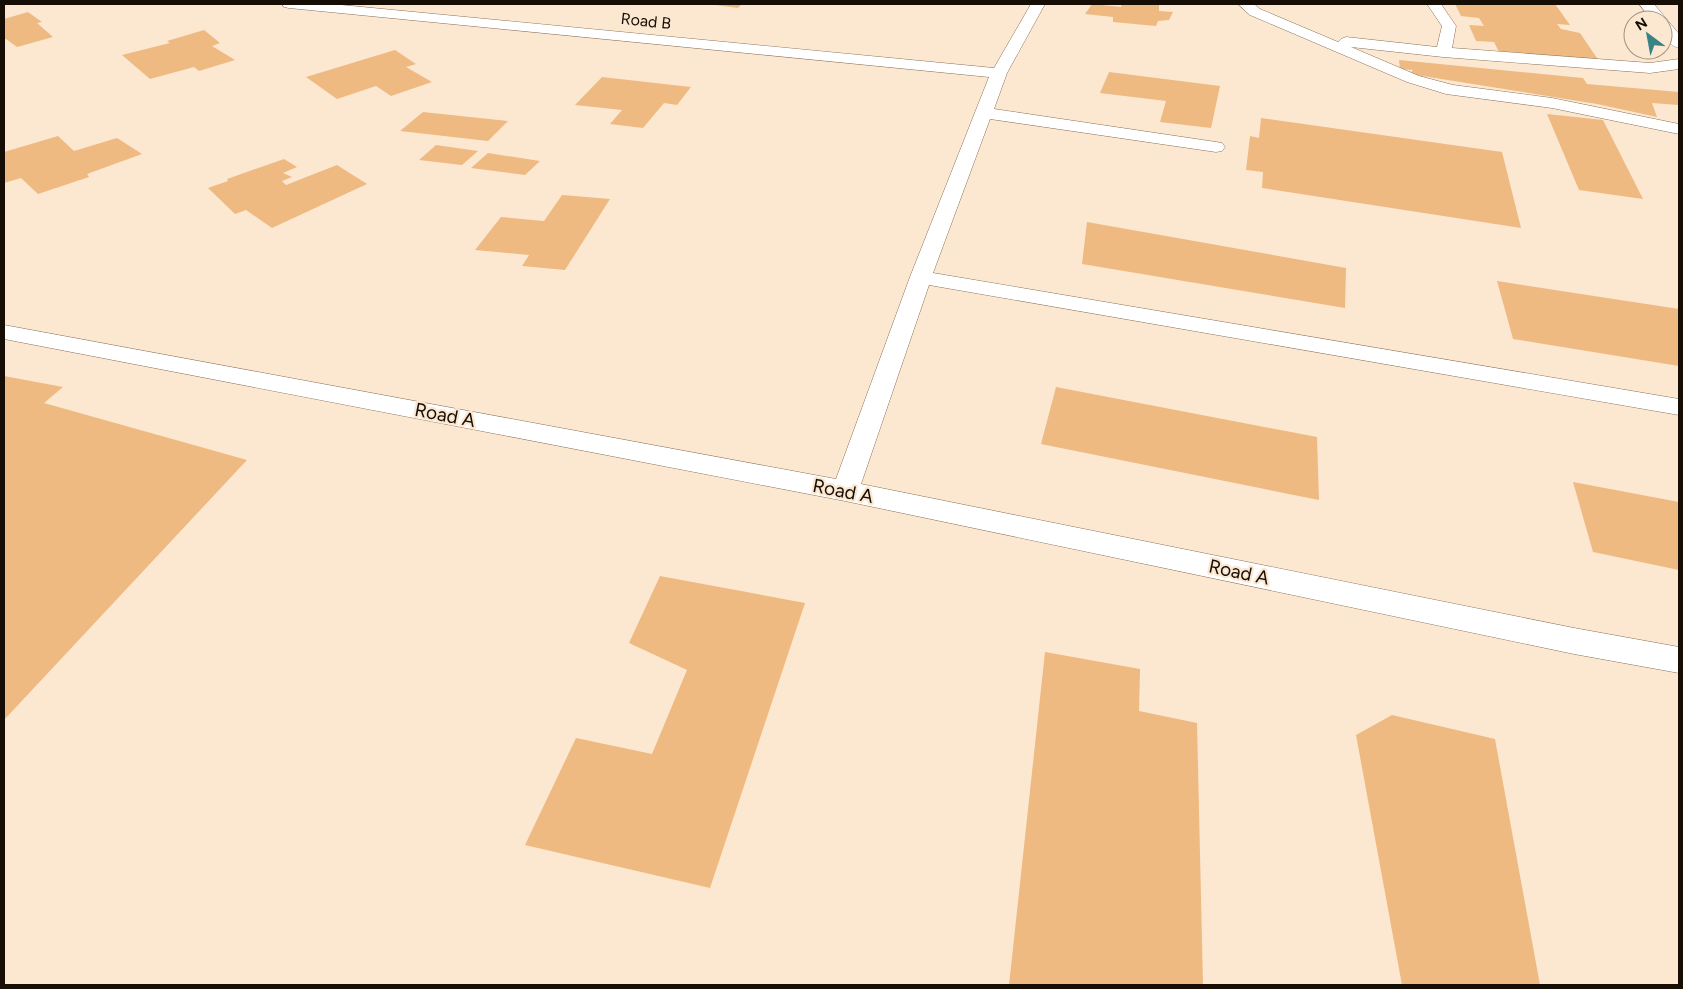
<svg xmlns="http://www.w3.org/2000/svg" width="1683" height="989" viewBox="0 0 1683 989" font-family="Figtree,sans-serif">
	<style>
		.building { fill: #eeba82 }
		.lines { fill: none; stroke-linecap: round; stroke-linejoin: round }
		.minor-casing { stroke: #887158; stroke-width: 1 }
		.minor { fill: #fff; fill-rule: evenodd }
		.labels { text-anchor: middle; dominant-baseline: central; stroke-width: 4.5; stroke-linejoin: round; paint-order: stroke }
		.far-street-label { font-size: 16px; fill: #160d05; stroke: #fce7d1 }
		.street-label { font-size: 19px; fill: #160d05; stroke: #fce7d1 }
	</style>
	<rect width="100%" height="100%" fill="#fce7d1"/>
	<path class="building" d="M 708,4 L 742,4 L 738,8 Z
		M 1092,4 L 1121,7 L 1122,4 L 1145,4 L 1159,5 L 1159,11 L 1173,12 L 1169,20 L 1158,21 L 1156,26 L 1113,22 L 1113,17 L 1085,14 Z
		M 1455,4 L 1555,4 L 1570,25 L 1557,24 L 1561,29 L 1580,33 L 1599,61 L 1499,52 L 1494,42 L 1476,41 L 1469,25 L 1484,26 L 1479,18 L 1461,16 Z
		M 28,12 L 42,22 L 37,23 L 53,37 L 17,47 L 6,39 L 4,39 L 4,19 Z
		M 204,30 L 220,43 L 212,46 L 235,60 L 199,71 L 194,67 L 150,79 L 122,55 L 170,43 L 167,41 Z
		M 395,50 L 416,64 L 406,67 L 432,82 L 391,96 L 376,86 L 337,99 L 306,77 Z
		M 1399,60 L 1583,78 L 1587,84 L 1679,92 L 1679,105 L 1652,103 L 1657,117 L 1597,104 L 1410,74 L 1413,70 L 1400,69 Z
		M 1109,72 L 1220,86 L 1211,128 L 1160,122 L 1166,101 L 1100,93 Z
		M 602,77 L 691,87 L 677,105 L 664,103 L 643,128 L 610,124 L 622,110 L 575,105 Z
		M 423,112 L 508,121 L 488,141 L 400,131 Z
		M 1547,114 L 1603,120 L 1643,199 L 1579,190 Z
		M 1261,118 L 1502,152 L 1521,228 L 1262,188 L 1263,172 L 1246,170 L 1250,136 L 1259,138 Z
		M 58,136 L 74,151 L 117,138 L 142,154 L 87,174 L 89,177 L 38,194 L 21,178 L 4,183 L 4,152 Z
		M 436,145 L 478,151 L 462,165 L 419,160 Z
		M 488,153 L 540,161 L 525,175 L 471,168 Z
		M 284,159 L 297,167 L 283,173 L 292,177 L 282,181 L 286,185 L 337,165 L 367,184 L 272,228 L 246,210 L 235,214 L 208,188 L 228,181 L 227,179 Z
		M 562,195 L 610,199 L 565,270 L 522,266 L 529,255 L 475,250 L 501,217 L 544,221 Z
		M 1087,222 L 1346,268 L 1345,308 L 1082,264 Z
		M 1497,281 L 1679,309 L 1679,366 L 1513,339 Z
		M 4,376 L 63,387 L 44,403 L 247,460 L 4,720 Z
		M 1056,387 L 1317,437 L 1319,500 L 1041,444 Z
		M 1573,482 L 1679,502 L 1679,570 L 1593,552 Z
		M 660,576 L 805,603 L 710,888 L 525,845 L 576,738 L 652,754 L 687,670 L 629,643 Z
		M 1045,652 L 1140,669 L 1139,711 L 1197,723 L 1203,985 L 1009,985 Z
		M 1392,715 L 1495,739 L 1540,985 L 1402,985 L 1356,735 Z"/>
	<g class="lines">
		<g class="minor-casing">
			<path id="minor" d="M 282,4 L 331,4 L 994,68 L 1031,4 L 1045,4 L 1007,73 L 994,109 L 1216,142 L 1222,143 L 1225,147 L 1222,151 L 1216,152 L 990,119 L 933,273 L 1679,399 L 1679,415 L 929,285 L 861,484 L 1574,628 L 1679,647 L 1679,673 L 1574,654 L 845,501 L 4,339 L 4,325 L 836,479 L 910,277 L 989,77 L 289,8 L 284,7 Z
				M 1238,4 L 1254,4 L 1260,9 L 1338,42 L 1341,39 L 1346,37 L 1437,47 L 1442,26 L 1427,4 L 1441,4 L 1456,26 L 1452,48 L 1650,63 L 1679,59 L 1679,69 L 1650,73 L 1443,57 L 1351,47 L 1419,76 L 1453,85 L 1552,98 L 1679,124 L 1679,134 L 1552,108 L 1446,94 L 1407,82 L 1250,15 Z
				M 1639,4 L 1654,4 L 1679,34 L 1679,48 C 1665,44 1663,32 1663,20 L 1652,20 Z"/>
		</g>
		<use href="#minor" class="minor"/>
	</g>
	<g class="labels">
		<g class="far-street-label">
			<text transform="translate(646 21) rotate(6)">Road B</text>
		</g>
		<g class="street-label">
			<text transform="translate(445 415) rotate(11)">Road A</text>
			<text transform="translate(843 491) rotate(11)">Road A</text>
			<text transform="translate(1239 572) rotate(12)">Road A</text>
		</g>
	</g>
	<rect width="1683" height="989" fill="none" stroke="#160d05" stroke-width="10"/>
	<g transform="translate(1648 35) rotate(328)"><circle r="24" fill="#fce7d1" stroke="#a0907f"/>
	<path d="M0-4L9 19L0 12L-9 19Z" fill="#3a8385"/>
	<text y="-8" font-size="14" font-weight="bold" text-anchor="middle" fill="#160d05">N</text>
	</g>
</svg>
